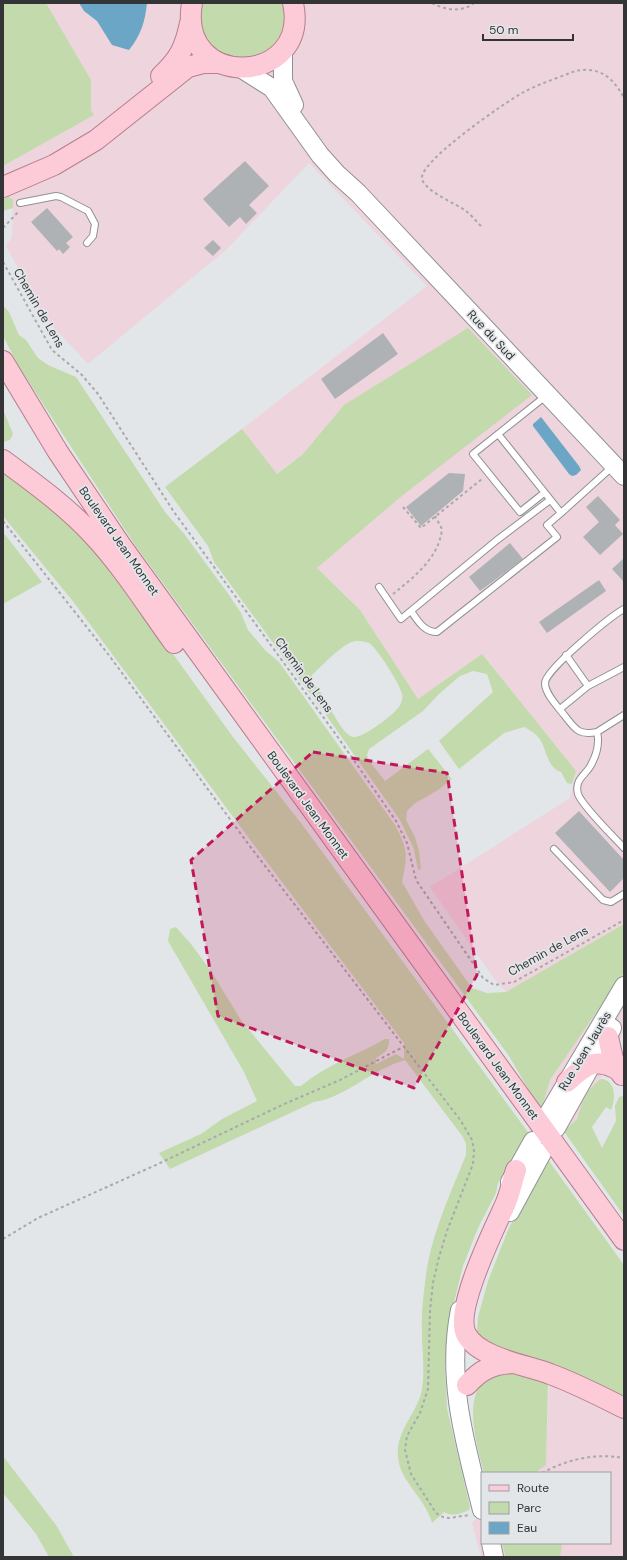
<svg xmlns="http://www.w3.org/2000/svg" width="627" height="1560" viewBox="0 0 627 1560" font-family="'DM Sans',sans-serif">
	<style>
		.industrial { fill: #eed4dc }
		.green { fill: #c2daac }
		.water { fill: #6ba6c6 }
		.building { fill: #afb2b5 }
		.lines { fill: none; stroke-linecap: round; stroke-linejoin: round }
		.lane-casing { stroke: #8f9295; stroke-width: 8 }
		.secondary-casing { stroke: #8f9295; stroke-width: 20 }
		.primary-casing { stroke: #b67e8e; stroke-width: 22 }
		.path { stroke: #a7a9ac; stroke-width: 2; stroke-dasharray: 3 3; stroke-linecap: butt }
		.lane { stroke: #fff; stroke-width: 6 }
		.secondary { stroke: #fff; stroke-width: 18 }
		.primary { stroke: #fdcad8; stroke-width: 20 }
		.marked { fill: #c2185b; fill-opacity: 0.2; stroke: #c2185b; stroke-width: 3; stroke-dasharray: 8 5; stroke-linejoin: round }
		.labels { text-anchor: middle; dominant-baseline: central; stroke-width: 3.5; stroke-linejoin: round; paint-order: stroke }
		.street-label { font-size: 12px; fill: #333436; stroke: #e3e6e9 }
	</style>
	<rect width="100%" height="100%" fill="#e3e6e9"/>
	<path class="industrial" d="M 46,3 L 624,3 L 624,924 L 506,992 L 492,976 L 430,887 L 570,798 L 576,771 L 482,654 L 418,699 L 360,610 L 317,568 L 403,495 L 344,405 L 302,455 L 276,474 L 242,429 L 427,286 L 309,163 L 227,249 L 88,364 L 45,318 L 6,246 L 12,237 L 13,200 L 3,182 L 3,166 L 94,115 L 91,110 L 91,80 Z
		M 624,972 L 624,1028 L 621,1038 L 600,1079 L 589,1090 L 582,1103 L 577,1119 L 558,1134 L 541,1111 L 550,1080 Z
		M 549,1384 L 581,1397 L 624,1420 L 624,1557 L 481,1557 L 472,1523 L 482,1514 L 482,1543 L 610,1543 L 610,1473 L 535,1473 L 546,1465 Z"/>
	<path class="green" d="M 3,3 L 46,3 L 91,80 L 91,110 L 94,115 L 3,166 Z
		M 200,3 L 282,3 L 284,11 L 284,23 L 280,36 L 268,51 L 248,60 L 216,52 L 202,35 Z
		M 9,196 L 13,200 L 13,208 L 3,211 L 3,199 Z
		M 3,305 L 9,312 L 19,335 L 26,340 L 38,358 L 48,365 L 76,377 L 165,512 L 185,535 L 229,595 L 241,613 L 248,630 L 265,650 L 279,662 L 395,825 C 408,850 408,854 402,882 L 425,922 L 472,988 L 487,993 L 506,992 L 624,924 L 624,972 L 550,1080 L 541,1111 L 509,1056 L 135,545 L 19,367 L 3,336 Z
		M 468,328 L 532,395 L 403,495 L 317,568 L 360,610 L 418,699 L 482,654 L 576,771 L 572,784 L 567,783 L 561,772 C 548,768 547,752 541,741 C 537,734 530,730 524,727 L 504,733 L 459,769 L 439,741 L 493,692 L 487,674 L 473,671 L 460,676 L 439,694 L 423,711 L 369,749 L 367,755 L 370,762 L 385,781 L 428,749 L 452,779 L 438,790 L 414,804 L 407,811 L 406,820 L 415,837 L 419,851 L 421,869 L 418,870 L 414,849 L 400,820 L 326,715 L 330,709 C 336,717 343,734 353,737 C 362,739 399,712 401,703 C 402,700 403,696 402,694 C 400,684 377,648 369,643 C 367,642 360,641 357,641 C 344,641 322,666 312,675 L 312,682 L 322,694 L 327,705 L 322,710 L 214,562 L 208,546 L 165,487 L 242,429 L 277,474 L 302,455 L 344,405 Z
		M 3,409 L 13,434 L 10,440 L 3,442 Z
		M 3,471 L 49,506 L 86,540 L 139,607 L 233,737 L 301,823 L 530,1135 L 498,1183 L 496,1193 L 478,1228 L 463,1266 L 451,1314 L 445,1365 L 447,1409 L 470,1507 L 469,1510 C 460,1514 452,1517 444,1512 L 432,1523 C 425,1497 400,1482 398,1457 C 395,1431 418,1413 422,1389 C 425,1371 422,1352 422,1334 C 421,1317 423,1299 425,1283 C 429,1240 450,1194 466,1155 L 466,1144 L 463,1137 L 405,1060 C 372,1069 345,1098 314,1102 L 170,1169 L 159,1153 L 201,1134 L 222,1119 L 257,1101 L 244,1072 L 168,941 L 170,929 L 176,927 L 191,944 L 211,971 L 241,1020 L 295,1086 L 301,1086 C 326,1065 357,1055 385,1039 L 389,1039 C 390,1050 384,1053 376,1058 L 376,1064 L 396,1054 L 404,1059 L 404,1043 L 257,849 L 72,600 L 3,516 Z
		M 3,532 L 42,582 L 3,604 Z
		M 600,1079 C 616,1079 616,1099 611,1110 L 606,1107 L 592,1127 L 602,1148 L 616,1121 L 615,1106 L 619,1097 L 623,1096 L 624,1100 L 624,1216 L 565,1133 L 566,1129 L 577,1119 L 582,1103 L 589,1090 Z
		M 546,1157 L 624,1265 L 624,1402 L 484,1342 L 477,1332 L 478,1317 L 488,1281 L 508,1230 Z
		M 513,1371 L 548,1382 L 546,1465 L 535,1473 L 484,1473 C 477,1446 459,1388 494,1375 C 500,1373 507,1372 513,1371 Z
		M 3,1456 L 56,1525 L 74,1557 L 49,1557 L 36,1534 L 3,1493 Z
		M 502,1543 L 562,1543 L 560,1557 L 506,1557 Z"/>
	<path class="water" d="M 79,3 L 147,3 C 145,22 141,35 129,50 L 112,45 L 97,21 L 84,11 Z
		M 541,417 L 579,466 L 581,470 L 576,475 L 572,476 L 569,474 L 533,426 L 533,424 Z"/>
	<path class="building" d="M 245,161 L 269,186 L 249,205 L 257,213 L 246,224 L 240,217 L 229,227 L 203,199 Z
		M 47,208 L 73,237 L 66,243 L 70,247 L 63,254 L 59,249 L 57,251 L 31,222 Z
		M 213,240 L 221,248 L 213,256 L 204,248 Z
		M 383,333 L 398,354 L 335,399 L 321,379 Z
		M 449,473 L 465,474 L 463,491 L 421,526 L 406,507 Z
		M 598,496 L 620,520 L 615,525 L 623,534 L 600,555 L 583,537 L 599,522 L 586,507 Z
		M 510,543 L 523,559 L 480,591 L 469,577 Z
		M 624,558 L 624,582 L 612,569 Z
		M 599,580 L 606,591 L 547,633 L 539,622 Z
		M 579,811 L 624,860 L 624,878 L 610,892 L 555,833 Z"/>
	<g class="lines">
		<g class="lane-casing">
			<path id="lane" d="M 20,203 L 56,196 L 61,197 L 88,211 L 95,224 L 93,236 L 87,243
				M 498,434 L 561,513 L 612,467
				M 544,493 L 520,512 L 473,454 L 547,395
				M 379,587 L 401,619 L 497,540 L 550,500
				M 411,611 C 418,621 424,632 437,632 L 557,537 L 547,525 L 561,513
				M 588,686 L 624,667
				M 560,709 L 588,686 L 566,655
				M 624,715 L 597,732 C 600,744 597,754 591,765 C 586,775 574,779 578,794 C 582,806 614,837 624,848
				M 597,732 C 579,736 575,729 565,716 C 558,707 545,694 545,683 C 545,670 611,616 624,609
				M 554,849 L 603,900 L 611,902 L 624,894"/>
		</g>
		<g class="secondary-casing">
			<path id="secondary" d="M 283,50 L 283,81 L 294,105
				M 242,69 L 272,88 L 320,155 L 337,174 L 358,193 L 624,476
				M 547,1116 L 624,986
				M 556,1128 L 612,1028
				M 510,1182 L 533,1141
				M 510,1212 L 542,1153
				M 460,1310 C 446,1379 465,1443 482,1510
				M 491,1543 L 494,1557"/>
		</g>
		<g class="primary-casing">
			<path id="primary" d="M 192,3 C 177,92 311,86 293,3
				M 161,76 C 179,59 185,48 190,23
				M 3,187 L 54,165 L 96,140 L 188,67 L 203,63 L 218,63
				M 3,361 L 58,452 L 120,544 L 624,1240
				M 3,460 C 34,483 66,506 92,534 C 123,567 147,606 174,643
				M 608,1037 L 613,1059 L 622,1075
				M 567,1082 C 585,1065 596,1056 620,1071
				M 516,1170 C 512,1182 510,1194 505,1205 C 494,1229 454,1310 466,1334 C 478,1358 527,1365 550,1374 C 575,1383 600,1396 624,1408
				M 467,1385 C 481,1369 493,1364 514,1363"/>
		</g>
		<path class="path" d="M 432,3 C 445,10 462,13 474,3
			M 481,226 C 476,221 471,215 466,211 C 455,203 426,192 422,179 C 418,162 506,102 522,93 C 538,84 558,78 575,71 C 599,66 613,77 624,98
			M 3,228 L 19,211
			M 3,262 L 52,350 L 82,375 L 98,394 L 174,512 L 337,736 L 396,821 L 407,843 L 416,880 L 483,978 L 494,985 L 514,982 L 624,920
			M 403,507 L 421,528 L 482,479
			M 3,521 L 108,654 L 252,849 L 461,1121 L 472,1140 L 474,1150 L 473,1164 L 447,1231 L 439,1257 L 433,1283 L 430,1310 L 428,1389 L 420,1413 L 407,1436 L 405,1450 L 411,1474 L 436,1513 L 443,1517 L 449,1518 L 469,1515
			M 393,594 C 414,577 439,558 442,529 L 435,516
			M 3,1239 L 38,1218 L 158,1164 L 282,1105 L 340,1080 L 403,1047
			M 542,1473 C 568,1459 595,1453 624,1458"/>
		<use href="#lane" class="lane"/>
		<use href="#secondary" class="secondary"/>
		<use href="#primary" class="primary"/>
	</g>
	<path class="marked" d="M 313,752 L 447,773 L 477,975 L 414,1088 L 218,1016 L 191,860 Z"/>
	<g class="labels">
		<g class="street-label">
			<text transform="translate(39 308) rotate(60)">Chemin de Lens</text>
			<text transform="translate(491 335) rotate(47)">Rue du Sud</text>
			<text transform="translate(119 541) rotate(55)">Boulevard Jean Monnet</text>
			<text transform="translate(304 675) rotate(54)">Chemin de Lens</text>
			<text transform="translate(308 805) rotate(54)">Boulevard Jean Monnet</text>
			<text transform="translate(548 951) rotate(-29)">Chemin de Lens</text>
			<text transform="translate(585 1051) rotate(-59)">Rue Jean Jaurès</text>
			<text transform="translate(498 1066) rotate(54)">Boulevard Jean Monnet</text>
		</g>
	</g>
	<rect width="627" height="1560" fill="none" stroke="#333436" stroke-width="8"/>
	<rect x="481" y="1472" width="130" height="72" fill="#e3e6e9" stroke="#9d9fa1"/>
	<rect x="489" y="1485" width="20" height="6" fill="#fdcad8" stroke="#9d9fa1"/>
	<text x="517" y="1492" font-size="12" fill="#333436">Route</text>
	<rect x="489" y="1502" width="20" height="12" fill="#c2daac" stroke="#9d9fa1"/>
	<text x="517" y="1512" font-size="12" fill="#333436">Parc</text>
	<rect x="489" y="1522" width="20" height="12" fill="#6ba6c6" stroke="#9d9fa1"/>
	<text x="517" y="1532" font-size="12" fill="#333436">Eau</text>
	<path d="M483 34v6h90v-6" fill="none" stroke="#333436" stroke-width="2"/>
	<text x="489" y="34" font-size="12" fill="#333436" stroke="#e3e6e9" stroke-width="3" paint-order="stroke">50 m</text>
</svg>
